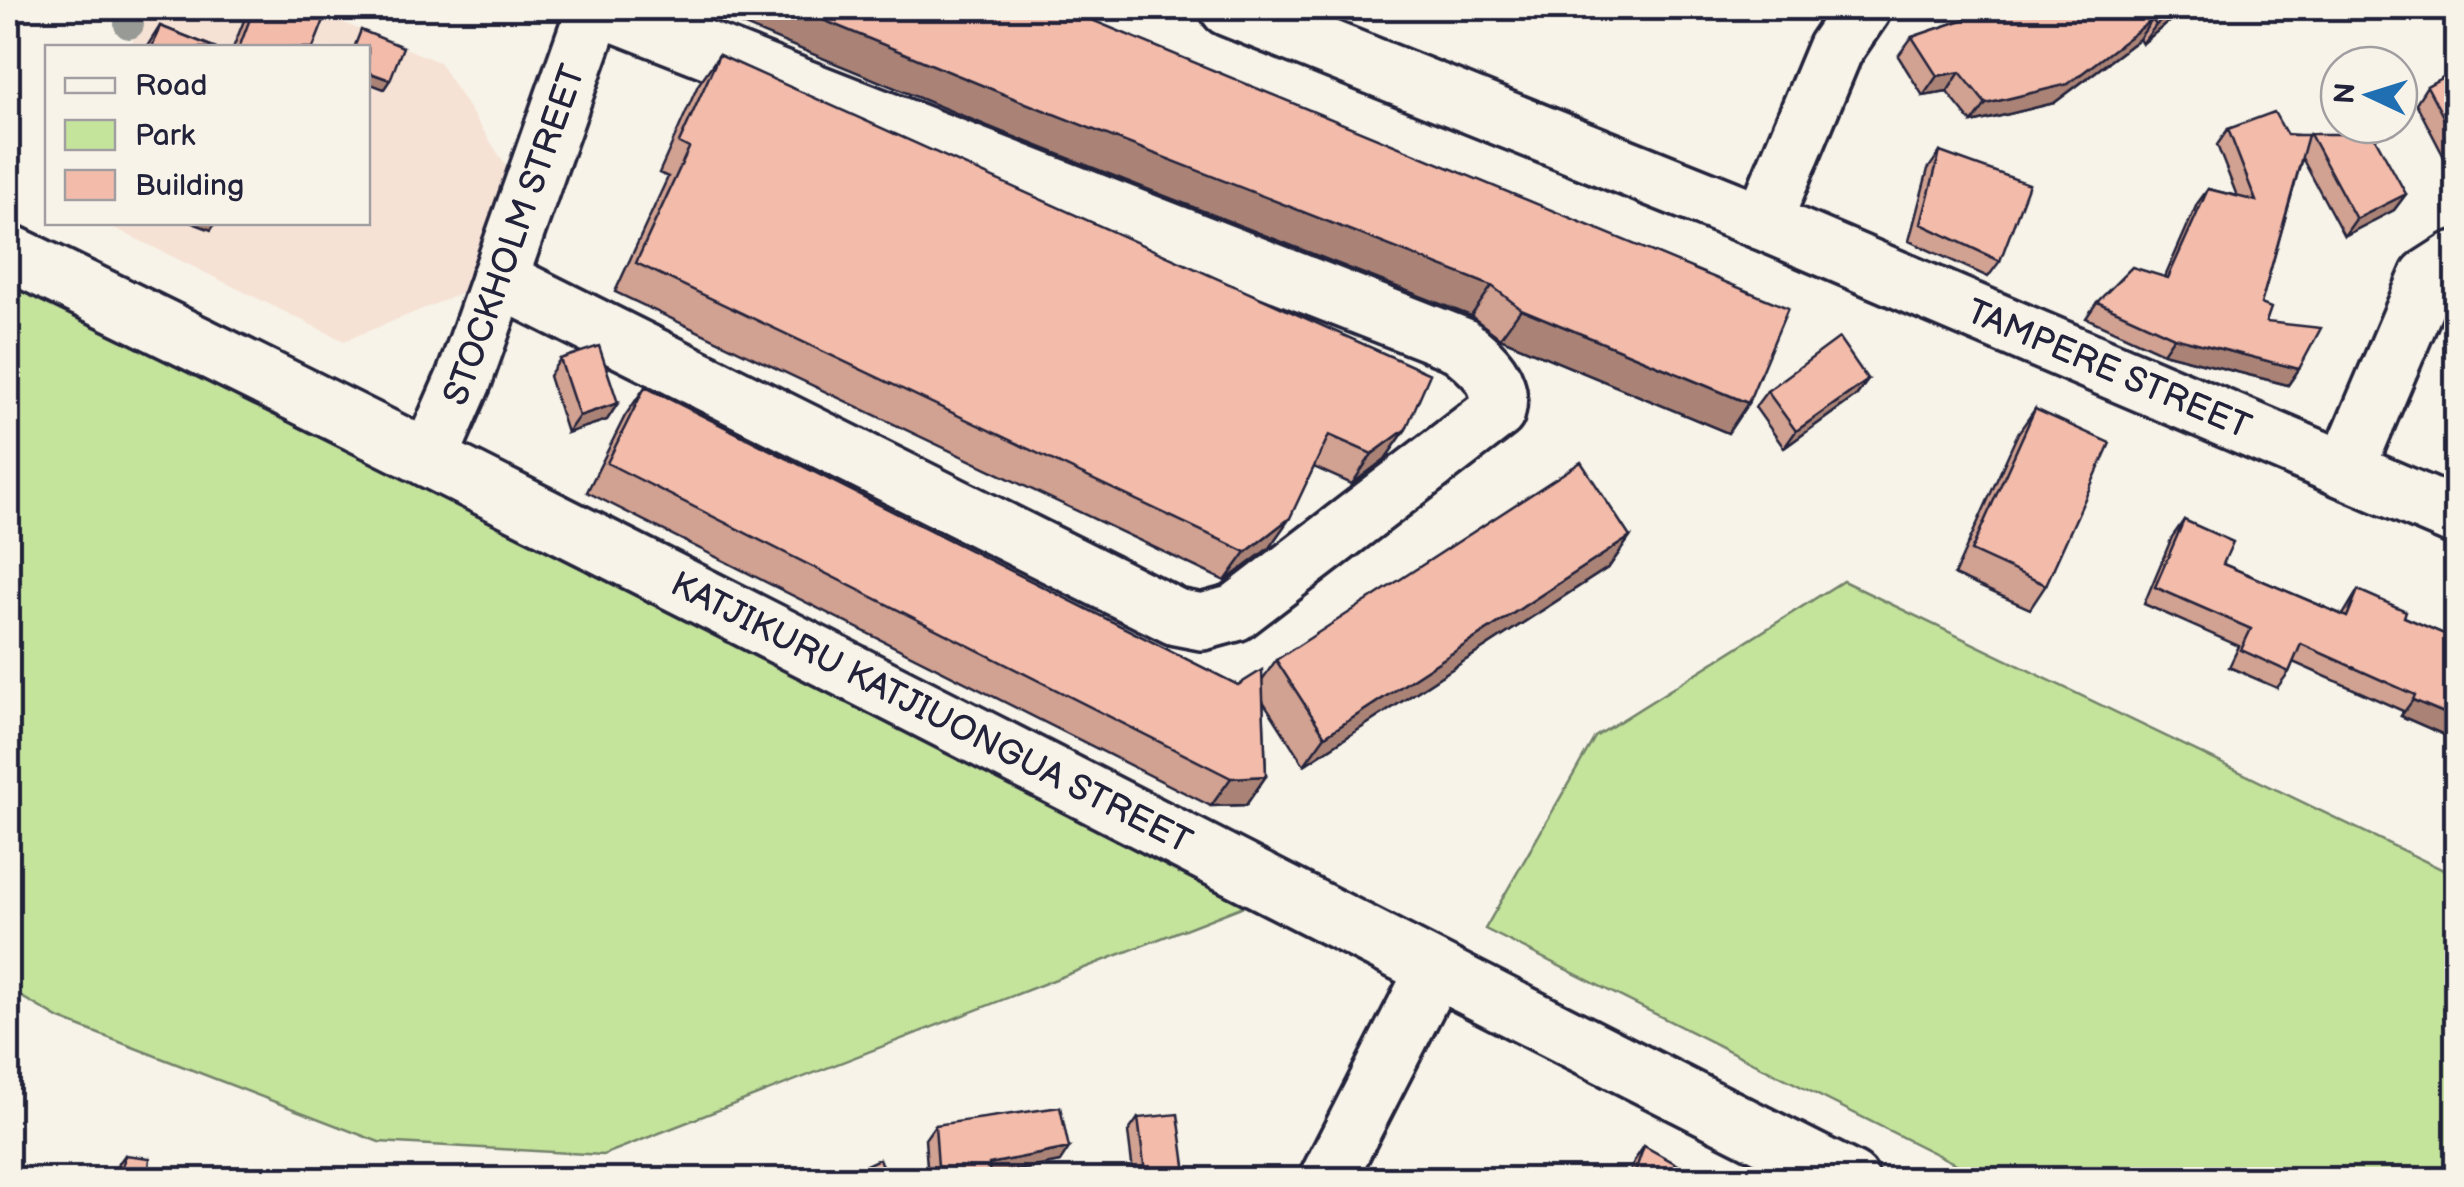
<svg xmlns="http://www.w3.org/2000/svg" width="2464" height="1187" viewBox="0 0 2464 1187" font-family="'Balsamiq Sans',sans-serif">
	<style>
		.built { fill: #f6e2d5 }
		.green { fill: #c4e39b; stroke: #73826b; stroke-width: 2.5 }
		.lines { fill: none; stroke-linecap: round; stroke-linejoin: round }
		.minor-casing { stroke: #22223b; stroke-width: 62 }
		.tertiary-casing { stroke: #22223b; stroke-width: 62 }
		.minor { stroke: #f7f3e8; stroke-width: 55 }
		.tertiary { stroke: #f7f3e8; stroke-width: 55 }
		.tree { fill: #989a96 }
		.wall { fill: #d1a191; stroke: #22223b; stroke-width: 2.5 }
		.shaded-wall { fill: #aa8376; stroke: #22223b; stroke-width: 2.5 }
		.building { fill: #f3bba9; stroke: #22223b; stroke-width: 2.5 }
		.labels { text-anchor: middle; dominant-baseline: central; stroke-width: 8; stroke-linejoin: round; paint-order: stroke }
		.street-label { font-size: 35px; fill: #22223b; stroke: #f7f3e8 }
	</style>
	<rect width="100%" height="100%" fill="#f7f3e8"/>
	<filter id="ink" filterUnits="userSpaceOnUse"><feTurbulence type="fractalNoise" baseFrequency=".01" numOctaves="2"/><feDisplacementMap in="SourceGraphic" scale="20" xChannelSelector="R" yChannelSelector="G"/><feConvolveMatrix kernelMatrix="1 2 1 2 8 2 1 2 1" color-interpolation-filters="sRGB"/></filter>
	<g filter="url(#ink)">
		<path class="built" d="M 147,8 L 307,8 L 439,62 L 512,175 L 472,289 L 344,341 L 104,223 L 368,222 L 368,48 L 130,47 Z"/>
		<path class="green" d="M 8,252 L 1280,892 L 603,1155 L 379,1142 L 60,1019 L 8,989 Z
			M 1843,581 L 2456,876 L 2456,1179 L 1986,1179 L 1485,929 L 1595,737 Z"/>
		<g class="lines">
			<g class="minor-casing">
				<g id="minor">
					<path id="s1" d="M 1228,8 L 1763,222 L 2456,517"/>
					<path d="M 1763,222 L 1835,49 L 1863,8"/>
					<path d="M 499,279 L 1176,617 L 1202,622 L 1235,613 L 1497,412 C 1505,381 1482,363 1460,345 L 600,8"/>
					<path id="s2" d="M 429,459 L 464,379 L 595,8"/>
					<path d="M 2346,470 L 2428,277 L 2456,259"/>
					<path d="M 1327,1180 L 1434,971"/>
				</g>
			</g>
			<g class="tertiary-casing">
				<g id="tertiary">
					<path id="s3" d="M 8,252 C 627,551 1236,872 1851,1180"/>
				</g>
			</g>
			<use href="#minor" class="minor"/>
			<use href="#tertiary" class="tertiary"/>
		</g>
		<circle class="tree" cx="129" cy="24" r="15"/>
		<path class="wall" d="M 249,8 L 307,8 L 313,48 L 233,48 Z
			M 1063,8 L 1748,403 L 1728,433 L 1500,338 L 1471,316 L 997,130 Z
			M 1998,8 L 2185,8 L 2142,44 L 2139,39 L 2054,103 L 1972,123 L 1947,92 L 1923,96 L 1898,56 L 1912,37 Z
			M 160,26 L 216,48 L 146,48 Z
			M 719,55 L 1406,429 L 1385,459 L 1352,484 L 1314,467 L 1269,548 L 1225,581 L 615,292 L 668,177 L 659,173 L 698,85 Z
			M 2456,70 L 2456,180 L 2416,103 L 2427,86 Z
			M 2228,129 L 2308,136 L 2310,134 L 2406,194 L 2394,210 L 2344,236 L 2302,158 L 2261,304 L 2266,322 L 2299,369 L 2288,385 L 2163,353 L 2086,318 L 2097,302 L 2165,277 L 2197,204 L 2208,189 L 2237,196 L 2217,145 Z
			M 1940,152 L 2000,261 L 1988,277 L 1909,241 L 1928,169 Z
			M 560,359 L 618,403 L 607,420 L 567,433 L 549,376 Z
			M 1868,380 L 1856,396 L 1784,448 L 1755,407 L 1767,391 Z
			M 645,387 L 1238,685 L 1262,680 L 1276,660 L 1630,537 L 1609,567 L 1304,765 L 1263,701 L 1266,776 L 1246,805 L 1211,806 L 587,492 L 625,416 Z
			M 2035,409 L 2046,585 L 2030,609 L 1954,575 L 2018,433 Z
			M 2184,520 L 2223,564 L 2343,615 L 2358,590 L 2404,617 L 2456,639 L 2456,732 L 2454,731 L 2449,737 L 2401,716 L 2403,711 L 2293,662 L 2289,672 L 2277,688 L 2229,667 L 2239,646 L 2144,604 L 2172,537 Z
			M 1138,1118 L 1187,1180 L 1134,1180 L 1128,1132 Z
			M 935,1125 L 1060,1162 L 990,1176 L 990,1180 L 928,1180 L 925,1139 Z
			M 1644,1146 L 1705,1180 L 1627,1180 L 1634,1161 Z
			M 125,1155 L 148,1180 L 116,1180 L 119,1163 Z"/>
		<path class="shaded-wall" d="M 701,8 L 794,8 L 1492,286 L 1471,316 L 997,130 Z
			M 2176,8 L 2185,8 L 2142,44 L 2156,25 Z
			M 2152,20 L 2139,39 L 2054,103 L 1972,123 L 1986,104 Z
			M 368,72 L 390,80 L 384,89 L 368,83 Z
			M 1960,72 L 1947,92 L 1923,96 L 1937,76 Z
			M 2406,194 L 2394,210 L 2344,236 L 2356,219 Z
			M 190,222 L 216,222 L 211,230 Z
			M 1521,309 L 1748,403 L 1728,433 L 1500,338 Z
			M 2174,337 L 2299,369 L 2288,385 L 2163,353 Z
			M 1868,380 L 1856,396 L 1784,448 L 1796,431 Z
			M 618,403 L 607,420 L 567,433 L 579,416 Z
			M 1406,429 L 1385,459 L 1352,484 L 1372,454 Z
			M 1290,518 L 1269,548 L 1225,581 L 1246,552 Z
			M 1630,537 L 1609,567 L 1304,765 L 1325,736 Z
			M 2413,700 L 2456,718 L 2456,732 L 2454,731 L 2449,737 L 2401,716 Z
			M 1266,776 L 1246,805 L 1211,806 L 1231,778 Z
			M 1069,1148 L 1060,1162 L 979,1178 L 989,1164 Z"/>
		<path class="building" d="M 254,8 L 307,8 L 326,15 L 313,48 L 239,48 Z
			M 794,8 L 1063,8 L 1788,308 L 1748,403 L 1521,309 L 1492,286 L 1018,100 Z
			M 1998,8 L 2176,8 L 2156,25 L 2152,20 L 2068,84 L 1986,104 L 1960,72 L 1937,76 L 1912,37 Z
			M 160,26 L 216,48 L 152,48 Z
			M 361,30 L 403,47 L 390,80 L 368,72 L 368,48 L 354,48 Z
			M 719,55 L 1430,374 L 1406,429 L 1372,454 L 1329,435 L 1290,518 L 1246,552 L 636,263 L 689,148 L 679,143 Z
			M 2456,70 L 2456,141 L 2427,86 Z
			M 2274,112 L 2287,135 L 2308,135 L 2261,304 L 2271,308 L 2266,322 L 2321,328 L 2299,369 L 2174,337 L 2097,302 L 2132,267 L 2168,278 L 2208,189 L 2256,201 L 2228,129 Z
			M 2310,134 L 2373,134 L 2406,194 L 2356,219 Z
			M 1940,152 L 2029,184 L 2000,261 L 1921,224 Z
			M 1839,338 L 1868,380 L 1796,431 L 1767,391 Z
			M 599,346 L 618,403 L 579,416 L 560,359 Z
			M 645,387 L 1238,685 L 1262,670 L 1266,776 L 1231,778 L 607,463 Z
			M 2035,409 L 2110,443 L 2046,585 L 1971,551 Z
			M 1581,462 L 1630,537 L 1325,736 L 1276,660 Z
			M 2184,520 L 2233,542 L 2223,564 L 2347,617 L 2358,590 L 2406,611 L 2404,617 L 2456,639 L 2456,718 L 2413,700 L 2415,695 L 2301,644 L 2289,672 L 2241,650 L 2251,629 L 2155,587 Z
			M 1060,1107 L 1069,1148 L 989,1164 L 990,1180 L 939,1180 L 935,1125 Z
			M 1178,1114 L 1187,1180 L 1146,1180 L 1138,1118 Z
			M 1644,1146 L 1705,1180 L 1632,1180 Z
			M 125,1155 L 150,1158 L 148,1180 L 120,1180 Z
			M 879,1159 L 888,1180 L 849,1180 L 847,1174 Z"/>
	</g>
	<g class="labels">
		<g class="street-label">
			<text stroke="none"><textPath href="#s2" startOffset="240">STOCKHOLM STREET</textPath></text>
			<text stroke="none"><textPath href="#s1" startOffset="952">TAMPERE STREET</textPath></text>
			<text stroke="none"><textPath href="#s3" startOffset="1032">KATJIKURU KATJIUONGUA STREET</textPath></text>
		</g>
	</g>
	<rect width="2464" height="1187" fill="none" stroke="#f7f3e8" stroke-width="40"/>
	<rect x="20" y="20" width="2424" height="1147" fill="none" stroke="#22223b" stroke-width="4" filter="url(#ink)"/>
	<rect x="45" y="45" width="325" height="180" fill="#f7f3e8" stroke="#a29fa3" stroke-width="2.5"/>
	<rect x="65" y="78" width="50" height="15" fill="#f7f3e8" stroke="#a29fa3" stroke-width="2.5"/>
	<text x="135" y="95" font-size="30" fill="#22223b">Road</text>
	<rect x="65" y="120" width="50" height="30" fill="#c4e39b" stroke="#a29fa3" stroke-width="2.5"/>
	<text x="135" y="145" font-size="30" fill="#22223b">Park</text>
	<rect x="65" y="170" width="50" height="30" fill="#f3bba9" stroke="#a29fa3" stroke-width="2.5"/>
	<text x="135" y="195" font-size="30" fill="#22223b">Building</text>
	<g transform="translate(2369 95) rotate(274)"><circle r="48" fill="#f7f3e8" stroke="#a29fa3" stroke-width="2.5"/>
	<path d="M0-8L18 38L0 25L-18 38Z" fill="#1f6fb2"/>
	<text y="-15" font-size="28" font-weight="bold" text-anchor="middle" fill="#22223b">N</text>
	</g>
</svg>
